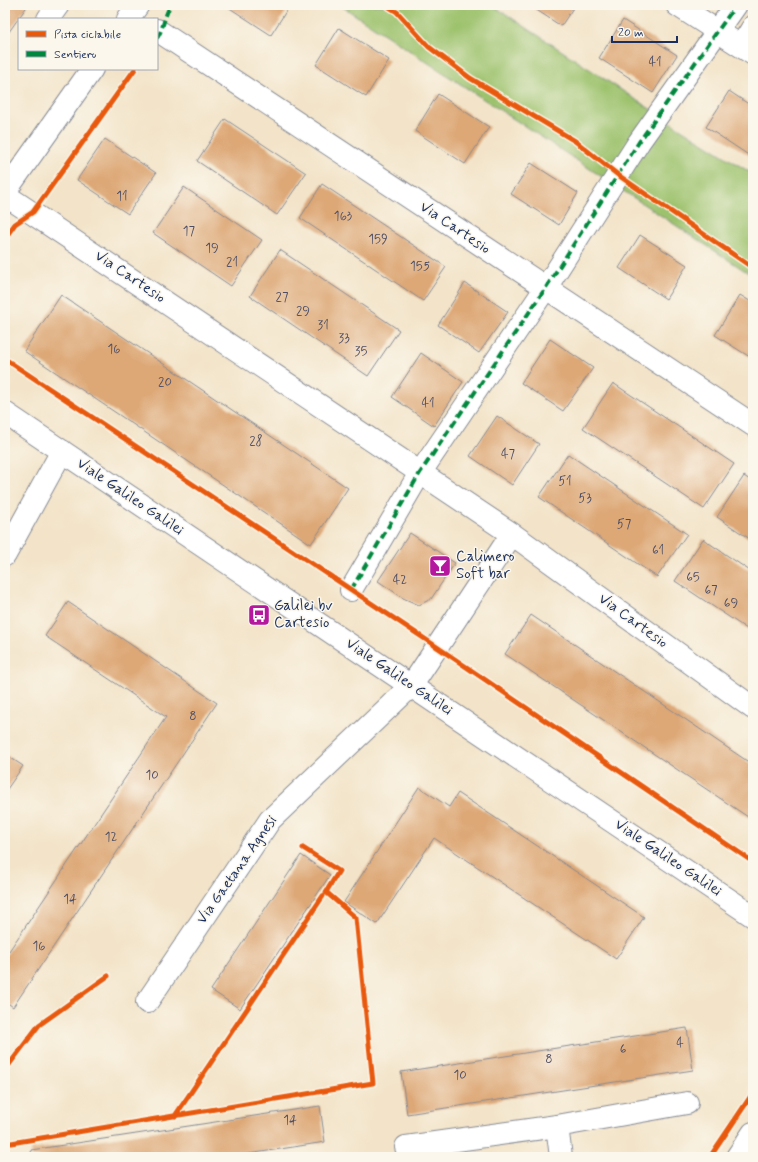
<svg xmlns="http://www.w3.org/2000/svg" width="758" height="1162" viewBox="0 0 758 1162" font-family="Mynerve,sans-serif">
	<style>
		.green { fill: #9dc26d; stroke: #5c7866 }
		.building { fill: #dda776 }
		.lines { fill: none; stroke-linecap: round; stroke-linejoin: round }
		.minor-casing { stroke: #878a94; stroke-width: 24 }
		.minor { stroke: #fff; stroke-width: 22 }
		.quiet { stroke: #00873e; stroke-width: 4; stroke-dasharray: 8 4; stroke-linecap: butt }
		.cycleway-casing { stroke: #fbf7ec; stroke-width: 8 }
		.cycleway { stroke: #e8590c; stroke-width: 5 }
		.labels { text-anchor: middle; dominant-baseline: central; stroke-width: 3; stroke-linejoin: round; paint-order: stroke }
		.number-label { font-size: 13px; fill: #4c4d64 }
		.street-label { font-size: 15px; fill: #1b2f5e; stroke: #fbf7ec }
		.poi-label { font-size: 15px; fill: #1b2f5e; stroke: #fbf7ec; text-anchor: start }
	</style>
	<rect width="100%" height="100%" fill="#fbf7ec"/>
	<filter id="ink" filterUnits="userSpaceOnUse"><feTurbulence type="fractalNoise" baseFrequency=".025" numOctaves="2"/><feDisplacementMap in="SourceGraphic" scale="8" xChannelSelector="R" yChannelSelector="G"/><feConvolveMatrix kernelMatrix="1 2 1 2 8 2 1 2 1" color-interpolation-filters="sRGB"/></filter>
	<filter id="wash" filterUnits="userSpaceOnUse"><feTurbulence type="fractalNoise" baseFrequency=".012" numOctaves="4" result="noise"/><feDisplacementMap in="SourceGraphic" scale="16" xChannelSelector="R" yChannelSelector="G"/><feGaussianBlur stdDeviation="0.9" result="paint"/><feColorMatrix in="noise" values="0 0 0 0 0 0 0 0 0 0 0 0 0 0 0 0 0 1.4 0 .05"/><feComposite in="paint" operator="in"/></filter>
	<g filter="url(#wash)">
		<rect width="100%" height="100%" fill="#f3e4c9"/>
		<path class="green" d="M 340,5 L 492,5 L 673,124 L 753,174 L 753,276 Z"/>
		<g id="blocks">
			<path class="building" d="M 5,5 L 28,5 L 6,36 L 9,38 L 5,44 Z
				M 225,5 L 290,5 L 271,35 Z
				M 529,5 L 575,5 L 561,26 Z
				M 623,20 L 677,55 L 653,93 L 599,58 Z
				M 339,28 L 389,60 L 366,97 L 316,65 Z
				M 729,91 L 753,107 L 753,158 L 706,127 Z
				M 438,94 L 489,127 L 465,164 L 415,131 Z
				M 225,119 L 306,173 L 277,215 L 197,161 Z
				M 105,139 L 156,173 L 128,214 L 77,180 Z
				M 531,163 L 578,193 L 559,225 L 511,194 Z
				M 322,184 L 446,267 L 423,301 L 300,218 Z
				M 184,187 L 262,240 L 231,286 L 153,233 Z
				M 640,235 L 687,265 L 666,299 L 619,268 Z
				M 280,250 L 399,330 L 368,376 L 250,296 Z
				M 465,283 L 508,312 L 479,353 L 438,325 Z
				M 61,295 L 348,488 L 311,544 L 24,351 Z
				M 740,295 L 753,303 L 753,359 L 715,335 Z
				M 550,339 L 593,368 L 563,411 L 521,383 Z
				M 421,353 L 463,382 L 434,426 L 392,397 Z
				M 613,383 L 734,464 L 704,509 L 583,428 Z
				M 497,416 L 539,444 L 512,485 L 470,456 Z
				M 568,454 L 687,534 L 657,577 L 539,497 Z
				M 744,476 L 753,482 L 753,541 L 717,517 Z
				M 410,533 L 455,563 L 431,599 L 419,605 L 403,598 L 378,581 Z
				M 703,539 L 753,573 L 753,633 L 675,581 Z
				M 68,602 L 217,703 L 13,1007 L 5,1001 L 5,957 L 166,717 L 45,636 Z
				M 531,615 L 753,765 L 753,816 L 751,819 L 505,654 Z
				M 5,754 L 23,766 L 5,792 Z
				M 419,787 L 449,807 L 458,793 L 644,917 L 616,959 L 434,838 L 377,924 L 344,902 Z
				M 301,855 L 330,875 L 240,1009 L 211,990 Z
				M 687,1028 L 693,1070 L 407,1114 L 401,1072 Z
				M 320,1106 L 325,1142 L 229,1157 L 32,1157 L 31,1150 Z"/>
		</g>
	</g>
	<g filter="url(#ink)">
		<use href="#blocks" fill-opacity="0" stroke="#878a94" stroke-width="1"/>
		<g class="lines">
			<g class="minor-casing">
				<path id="minor" d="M 677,5 L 753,54
					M 48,19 L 58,5
					M 128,19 L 138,5
					M 157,30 L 753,425
					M 741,46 L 753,27
					M 5,192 L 92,69
					M 5,195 L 512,534 L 753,708
					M 5,413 L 753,916
					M 5,555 L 62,451
					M 351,590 L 420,473 L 545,289 L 639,142 L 736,5
					M 147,1002 L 270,820 L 412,685 L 512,534
					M 557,1126 L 561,1157
					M 406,1147 L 557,1126 L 687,1103
					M 737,1157 L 753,1133"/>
			</g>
			<use href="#minor" class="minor"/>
			<path class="quiet" d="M 157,38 C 164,28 164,15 171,5
				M 351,590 L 420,473 L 545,289 L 639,142 L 736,5"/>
			<g class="cycleway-casing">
				<path id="cycleway" d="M 386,5 L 397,12 L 429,47 L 470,78 L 575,141 L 618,175 L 753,268
					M 5,238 L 15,224 L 33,212 L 135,69
					M 5,359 L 437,647 L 753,862
					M 5,1070 L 39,1025 L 108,976
					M 175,1116 L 323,896
					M 5,1144 L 373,1083 L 356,918 L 326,892 L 339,871 L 303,848
					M 710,1157 L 753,1093"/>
			</g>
			<use href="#cycleway" class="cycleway"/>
		</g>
	</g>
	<defs>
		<g id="bar-square" transform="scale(1.15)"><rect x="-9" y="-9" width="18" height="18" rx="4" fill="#b5179e" stroke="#fbf7ec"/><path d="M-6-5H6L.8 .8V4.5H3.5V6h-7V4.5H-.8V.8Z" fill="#fff"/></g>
		<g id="bus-square" transform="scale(1.15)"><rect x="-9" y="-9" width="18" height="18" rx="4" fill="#b5179e" stroke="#fbf7ec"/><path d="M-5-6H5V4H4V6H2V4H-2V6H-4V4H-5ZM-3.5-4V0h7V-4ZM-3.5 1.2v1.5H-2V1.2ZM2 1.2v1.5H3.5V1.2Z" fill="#fff"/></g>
	</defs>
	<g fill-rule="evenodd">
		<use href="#bar-square" x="440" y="566"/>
		<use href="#bus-square" x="259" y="615"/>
	</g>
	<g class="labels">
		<g class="number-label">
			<text x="655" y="62">41</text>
			<text x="122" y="196">11</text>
			<text x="343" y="216">163</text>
			<text x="189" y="231">17</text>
			<text x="378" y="239">159</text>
			<text x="212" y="248">19</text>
			<text x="232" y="262">21</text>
			<text x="420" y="266">155</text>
			<text x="282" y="297">27</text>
			<text x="303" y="311">29</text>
			<text x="323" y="325">31</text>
			<text x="344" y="338">33</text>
			<text x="114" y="349">16</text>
			<text x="361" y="351">35</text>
			<text x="165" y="382">20</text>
			<text x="428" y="403">41</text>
			<text x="256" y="441">28</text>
			<text x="508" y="454">47</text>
			<text x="565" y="481">51</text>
			<text x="585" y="498">53</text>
			<text x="624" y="524">57</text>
			<text x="658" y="550">61</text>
			<text x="693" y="577">65</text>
			<text x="400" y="580">42</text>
			<text x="711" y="590">67</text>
			<text x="731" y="603">69</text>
			<text x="193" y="716">8</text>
			<text x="152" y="775">10</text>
			<text x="111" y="837">12</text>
			<text x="70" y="899">14</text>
			<text x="39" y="946">16</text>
			<text x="680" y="1043">4</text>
			<text x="623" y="1049">6</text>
			<text x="549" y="1059">8</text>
			<text x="460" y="1075">10</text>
			<text x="290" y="1120">14</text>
		</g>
		<g class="street-label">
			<text transform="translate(455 228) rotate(34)">Via Cartesio</text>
			<text transform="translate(130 277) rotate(34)">Via Cartesio</text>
			<text transform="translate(130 497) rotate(34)">Viale Galileo Galilei</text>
			<text transform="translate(633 621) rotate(36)">Via Cartesio</text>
			<text transform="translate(399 677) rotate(34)">Viale Galileo Galilei</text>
			<text transform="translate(668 858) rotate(34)">Viale Galileo Galilei</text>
			<text transform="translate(237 870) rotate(-55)">Via Gaetana Agnesi</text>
		</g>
		<g class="poi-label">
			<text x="456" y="557">Calimero<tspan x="456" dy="17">Soft bar</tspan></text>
			<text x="274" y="606">Galilei bv<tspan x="274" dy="17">Cartesio</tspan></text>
		</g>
	</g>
	<rect width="758" height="1162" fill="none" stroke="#fbf7ec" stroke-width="20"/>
	<rect x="18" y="18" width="140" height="52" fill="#fbf7ec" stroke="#a1a7b3"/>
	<rect x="26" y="31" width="20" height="6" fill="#e8590c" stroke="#a1a7b3"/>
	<text x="54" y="38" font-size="12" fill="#1b2f5e">Pista ciclabile</text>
	<rect x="26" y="51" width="20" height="6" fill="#00873e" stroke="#a1a7b3"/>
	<text x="54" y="58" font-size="12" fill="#1b2f5e">Sentiero</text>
	<path d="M612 36v6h65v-6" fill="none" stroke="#1b2f5e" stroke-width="2"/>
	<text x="618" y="36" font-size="12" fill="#1b2f5e" stroke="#fbf7ec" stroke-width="3" paint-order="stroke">20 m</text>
</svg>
